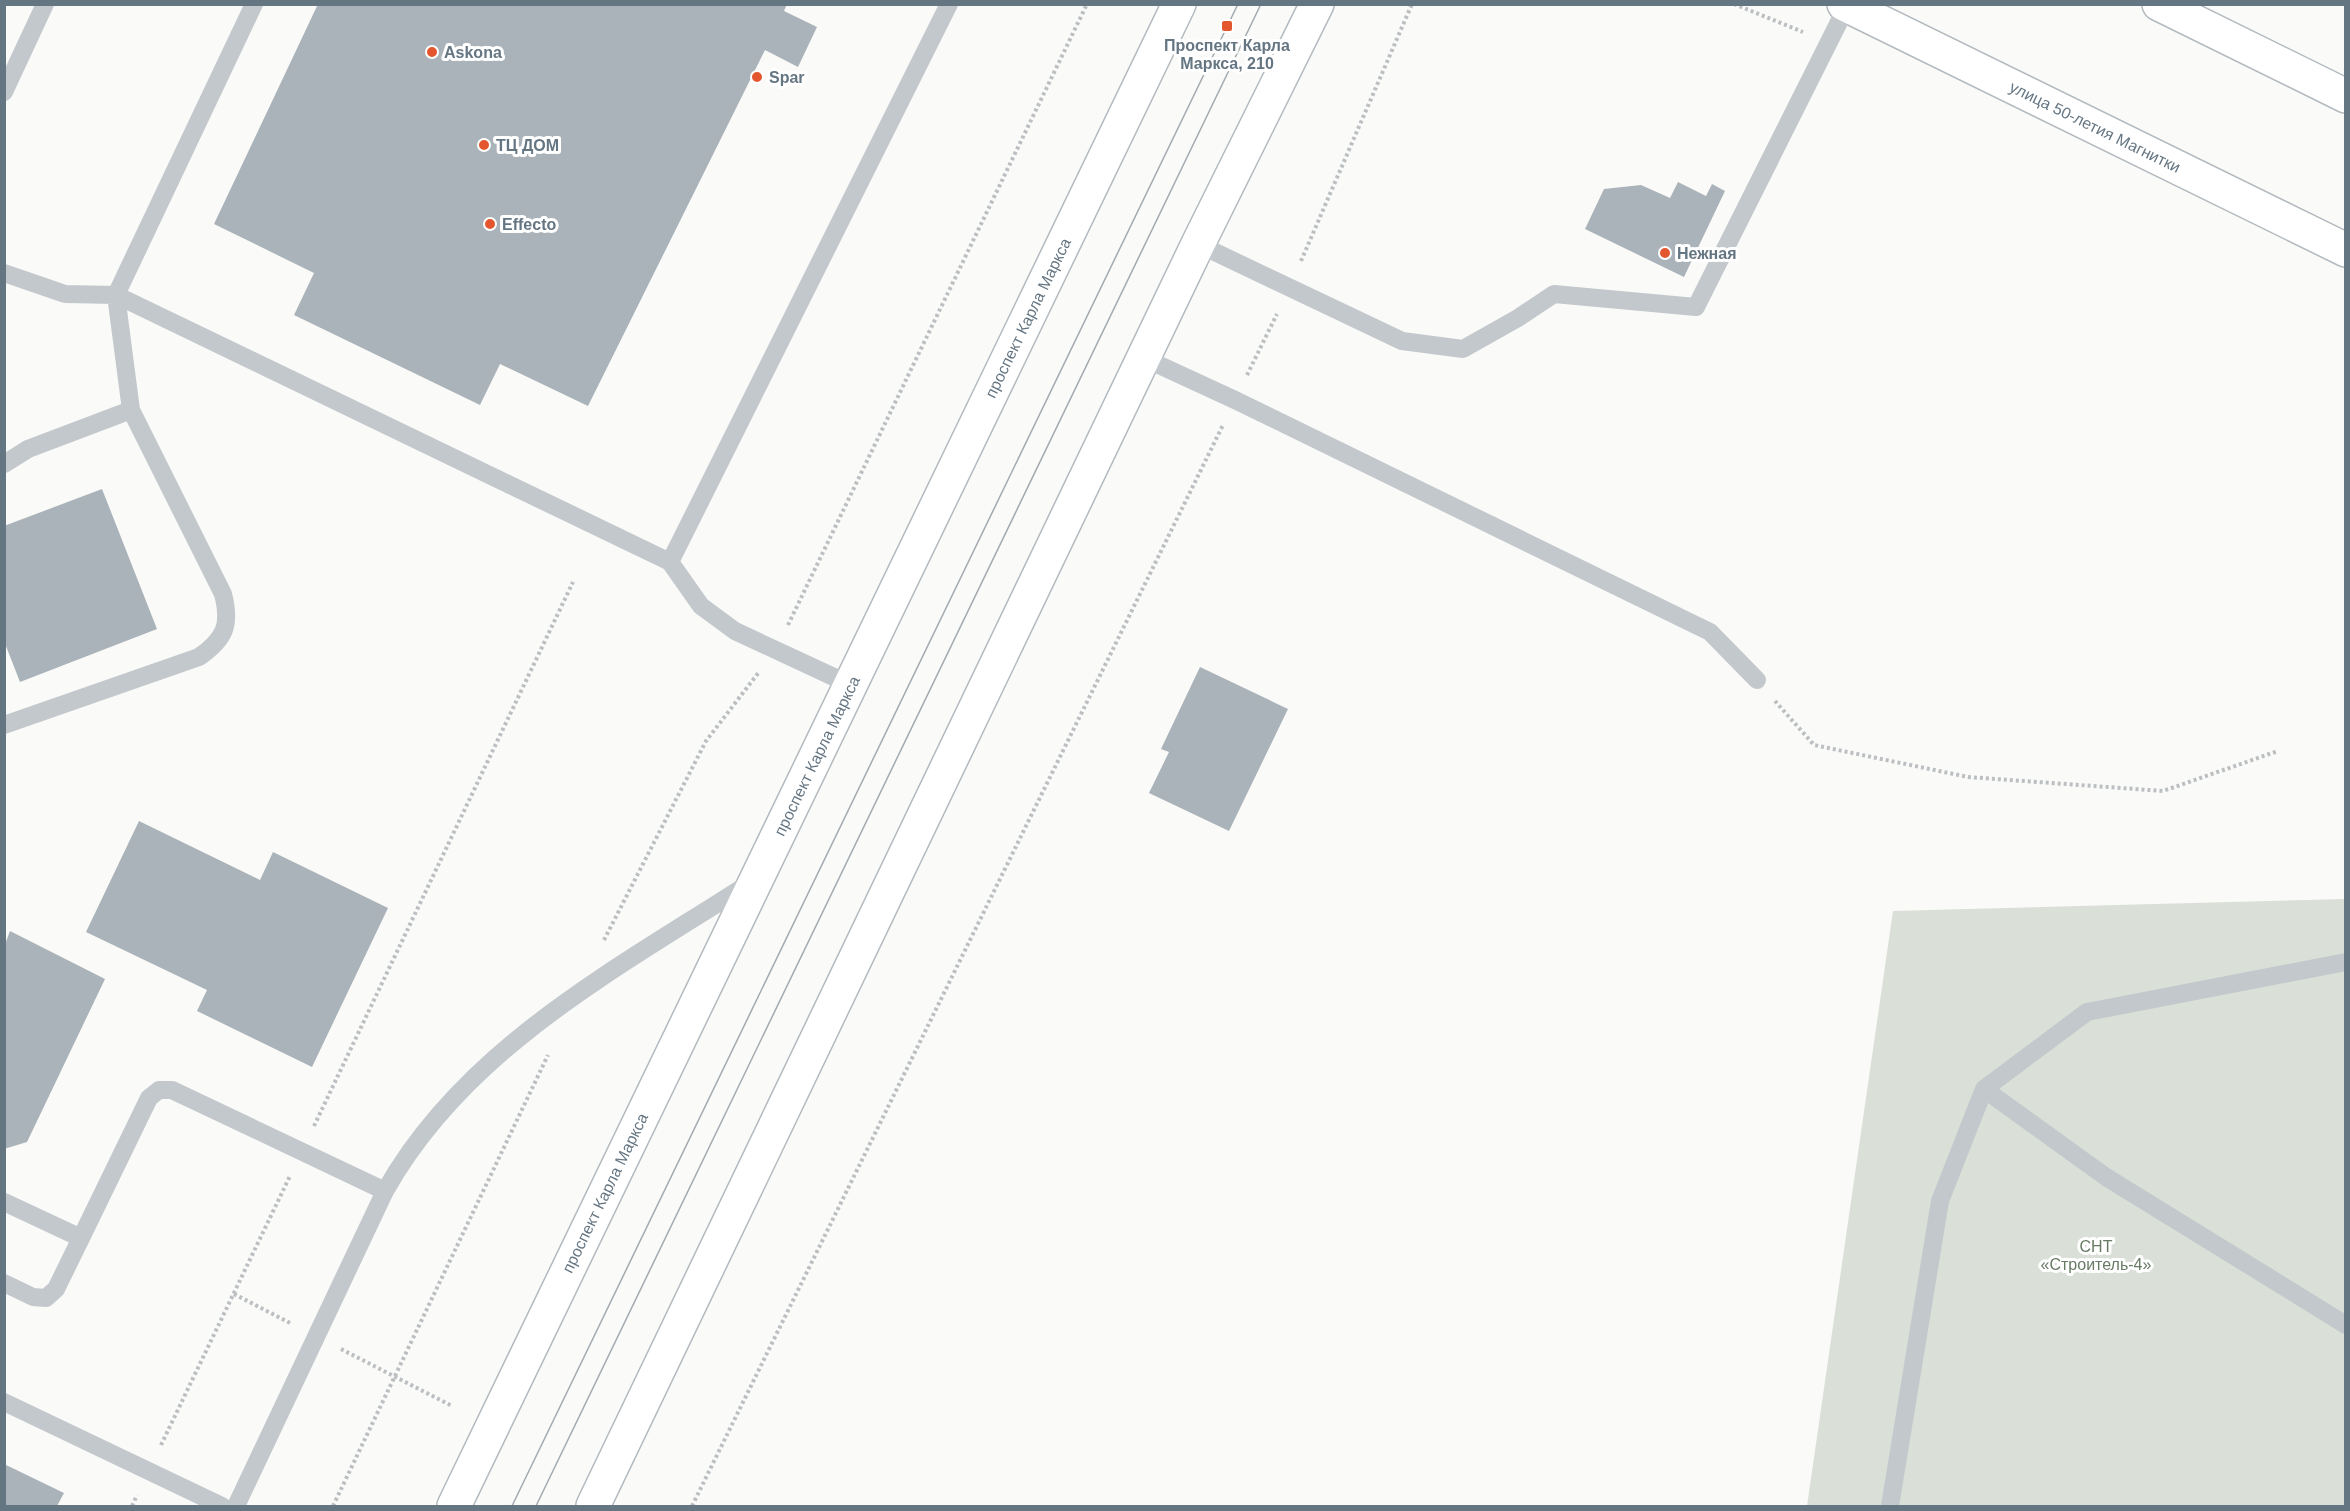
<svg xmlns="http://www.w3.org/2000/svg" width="2350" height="1511" viewBox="0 0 2350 1511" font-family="Helvetica,sans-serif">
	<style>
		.green { fill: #dadfd7 }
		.building { fill: #aab3b9 }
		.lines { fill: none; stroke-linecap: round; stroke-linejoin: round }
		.secondary-casing { stroke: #b3babf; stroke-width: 36 }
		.path { stroke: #bbbfc2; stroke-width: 4; stroke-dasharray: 3 3; stroke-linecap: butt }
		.lane { stroke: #c3c8cc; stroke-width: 18 }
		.secondary { stroke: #fff; stroke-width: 33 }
		.tram { stroke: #a2aab0; stroke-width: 1.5 }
		.poi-dot { fill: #e4572e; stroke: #fff; stroke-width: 2 }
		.labels { text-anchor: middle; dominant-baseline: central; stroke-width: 6; stroke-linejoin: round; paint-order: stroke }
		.poi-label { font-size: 16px; font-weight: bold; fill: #657683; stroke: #fff; text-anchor: start }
		.street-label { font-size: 16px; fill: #657683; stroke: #fff }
		.park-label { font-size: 16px; fill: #687a64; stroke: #fff }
	</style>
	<rect width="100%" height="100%" fill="#fafaf8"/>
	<path class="green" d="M 2345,899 L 2345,1506 L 1807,1506 L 1893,911 Z"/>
	<path class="building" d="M 318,4 L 787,4 L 784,11 L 817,27 L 798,67 L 765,50 L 588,406 L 500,364 L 480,405 L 294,315 L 314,273 L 214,224 Z
		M 1678,182 L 1706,196 L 1712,184 L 1725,191 L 1684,277 L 1585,229 L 1604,189 L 1641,185 L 1670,198 Z
		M 102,489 L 157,629 L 20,682 L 4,641 L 4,526 Z
		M 1200,667 L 1288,709 L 1229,831 L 1149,793 L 1169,752 L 1161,749 Z
		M 139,821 L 260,880 L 273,852 L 388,908 L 312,1067 L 197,1011 L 207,990 L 86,932 Z
		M 10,931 L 105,979 L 27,1142 L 4,1149 L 4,947 Z
		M 4,1464 L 64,1493 L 57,1506 L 4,1506 Z"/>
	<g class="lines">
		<g class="secondary-casing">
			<path id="secondary" d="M 1844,4 L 2346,250
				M 2159,4 L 2346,96
				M 454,1506 L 1179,4
				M 593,1506 L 1198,244 L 1317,4"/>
		</g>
		<path class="path" d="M 1734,4 L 1803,32
			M 1301,261 L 1412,4
			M 1247,375 L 1277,314
			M 788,625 L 1087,4
			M 1775,701 L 1814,745 L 1968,777 L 2163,791 L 2278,751
			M 604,940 L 706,741 L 759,672
			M 314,1126 L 573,582
			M 234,1294 L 292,1324
			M 341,1349 L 452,1406
			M 161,1445 L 290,1176
			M 132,1506 L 137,1495
			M 333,1506 L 548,1055
			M 692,1506 L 1223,425"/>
		<path class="lane" d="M 254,4 L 116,295 L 670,562
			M 4,92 L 45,4
			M 1198,244 L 1402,341 L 1463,349 L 1518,318 L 1554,294 L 1696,307 L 1847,6
			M 4,273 L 65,294 L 116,295 L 131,410 L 223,594 C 231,625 225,639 199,657 L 4,725
			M 1144,358 L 1235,400 L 1710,632 L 1757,680
			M 4,464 L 28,449 L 131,410
			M 851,685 L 735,631 L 701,606 L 670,562 L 949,4
			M 1984,1089 L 2106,1177 L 2346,1325
			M 4,1202 L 81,1238 L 56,1289 L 46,1298 L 33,1297 L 4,1283
			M 81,1238 L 149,1098 L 159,1090 L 172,1090 L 385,1191
			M 4,1402 L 222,1506
			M 236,1506 L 385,1191 C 466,1047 617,969 751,882
			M 1890,1506 L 1940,1201 L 1984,1089 L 2087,1012 L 2346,962"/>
		<use href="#secondary" class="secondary"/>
		<path class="tram" d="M 512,1506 L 1238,4
			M 536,1506 L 1261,4"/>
	</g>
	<g class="poi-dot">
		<rect x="1221" y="20" width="12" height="12" rx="3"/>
		<circle cx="432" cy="52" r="6"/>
		<circle cx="757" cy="77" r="6"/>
		<circle cx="484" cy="145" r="6"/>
		<circle cx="490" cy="224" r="6"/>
		<circle cx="1665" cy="253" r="6"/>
	</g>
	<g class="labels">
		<g class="poi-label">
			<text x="1227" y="45" text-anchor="middle">Проспект Карла<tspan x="1227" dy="18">Маркса, 210</tspan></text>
			<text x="444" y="52">Askona</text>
			<text x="769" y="77">Spar</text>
			<text x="496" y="145">ТЦ ДОМ</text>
			<text x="502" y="224">Effecto</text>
			<text x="1677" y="253">Нежная</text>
		</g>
		<g class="street-label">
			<text transform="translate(2095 127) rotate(26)">улица 50-летия Магнитки</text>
			<text transform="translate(1028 318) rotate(-64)">проспект Карла Маркса</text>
			<text transform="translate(817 756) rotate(-64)">проспект Карла Маркса</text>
			<text transform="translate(605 1193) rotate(-64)">проспект Карла Маркса</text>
		</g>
		<g class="park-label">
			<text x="2096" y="1246">СНТ<tspan x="2096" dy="18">«Строитель-4»</tspan></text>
		</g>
	</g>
	<rect width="2350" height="1511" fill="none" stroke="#657683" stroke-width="12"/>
</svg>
